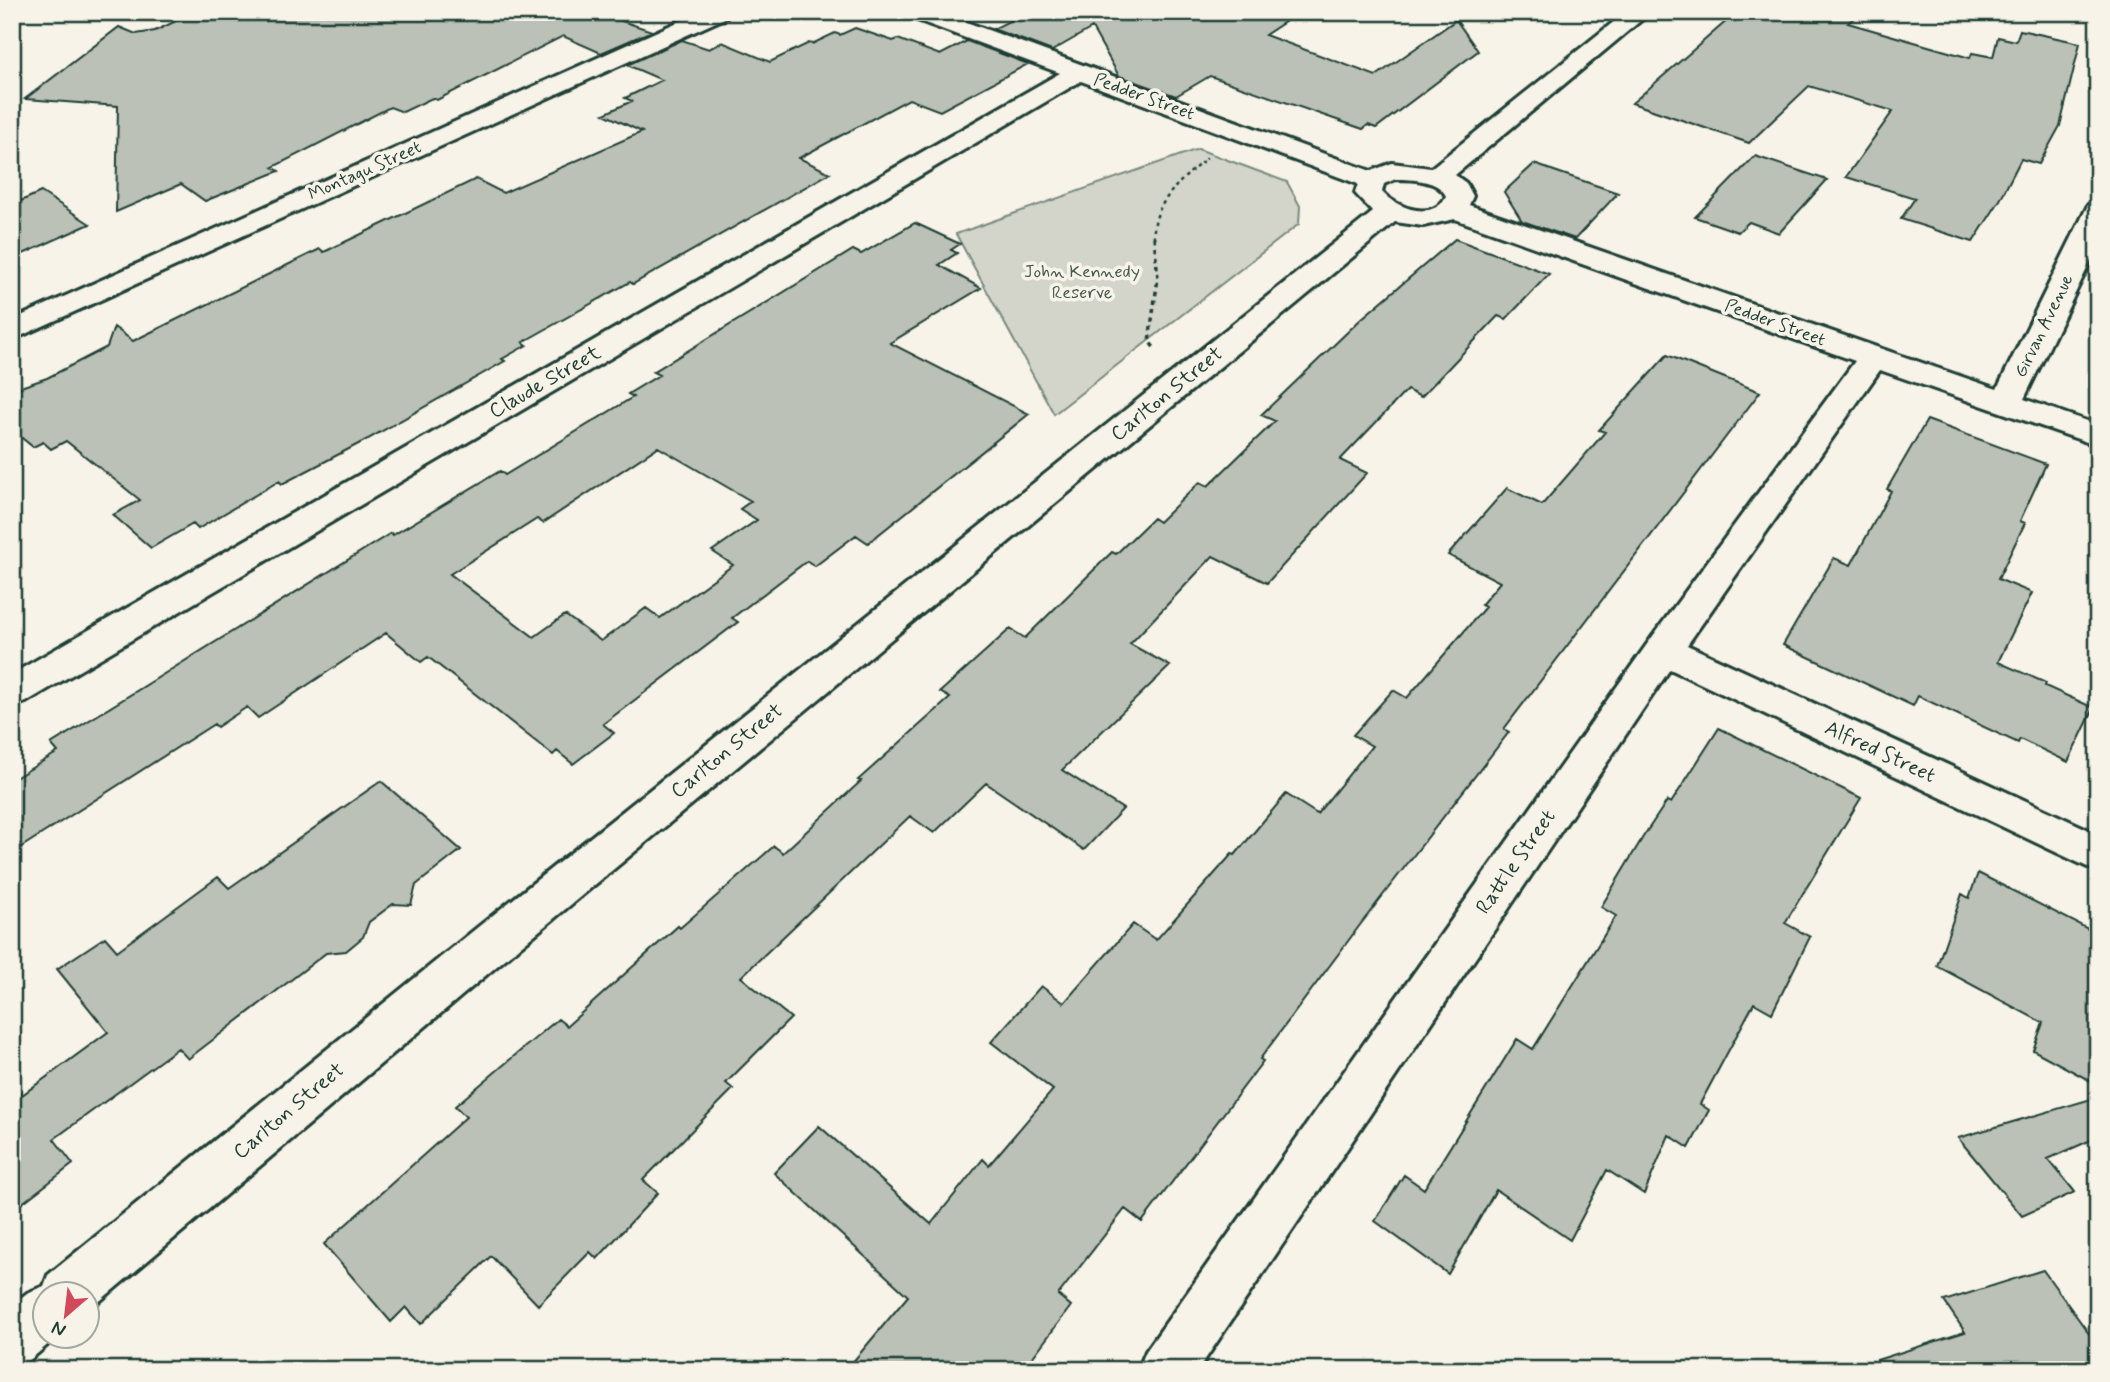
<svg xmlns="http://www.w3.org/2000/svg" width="2110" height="1382" viewBox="0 0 2110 1382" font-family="Mynerve,sans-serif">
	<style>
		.green { fill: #d3d5ca; stroke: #79897f; stroke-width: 2 }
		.building { fill: #bbc1b6; stroke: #1f3d34; stroke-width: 2; fill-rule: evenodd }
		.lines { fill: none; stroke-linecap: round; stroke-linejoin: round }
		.minor-casing { stroke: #1f3d34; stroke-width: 6 }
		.path-far1 { stroke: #1f3d34; stroke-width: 2.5; stroke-dasharray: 3.5 3.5; stroke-linecap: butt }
		.path { stroke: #1f3d34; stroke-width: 3.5; stroke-dasharray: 4.5 4.5; stroke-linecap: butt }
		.minor { fill: #f7f3e8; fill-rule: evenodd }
		.labels { text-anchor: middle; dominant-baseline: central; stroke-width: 7; stroke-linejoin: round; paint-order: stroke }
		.far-street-label { font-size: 18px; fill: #1f3d34; stroke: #f7f3e8 }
		.far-park-label { font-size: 18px; fill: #435b52; stroke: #f7f3e8 }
		.street-label { font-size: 21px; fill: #1f3d34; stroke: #f7f3e8 }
	</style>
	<rect width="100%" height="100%" fill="#f7f3e8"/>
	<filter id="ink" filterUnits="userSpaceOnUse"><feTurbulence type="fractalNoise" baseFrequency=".0143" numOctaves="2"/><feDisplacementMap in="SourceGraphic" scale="14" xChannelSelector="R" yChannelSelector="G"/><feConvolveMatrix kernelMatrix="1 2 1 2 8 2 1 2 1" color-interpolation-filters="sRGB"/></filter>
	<g filter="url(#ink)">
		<path class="green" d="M 1198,149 L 1287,182 L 1300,206 L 1299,224 L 1054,414 L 956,234 Z"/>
		<path class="building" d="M 195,12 L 522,12 L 541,19 L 543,12 L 595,12 L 652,31 L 601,53 L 563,36 L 437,100 L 432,98 L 403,112 L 390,107 L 273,167 L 279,171 L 205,201 L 181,184 L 116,212 L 118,106 L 25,99 L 119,27 L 136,34 L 155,31 Z
			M 1027,12 L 1300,12 L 1265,35 L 1376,76 L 1456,20 L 1478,51 L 1376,128 L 1368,125 L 1363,129 L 1210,76 L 1176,96 L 1119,76 L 1092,28 L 1052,51 L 993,29 Z
			M 1737,12 L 1861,12 L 1848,23 L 1970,58 L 1972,53 L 1993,57 L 1998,37 L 2016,41 L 2020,30 L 2080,43 L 2060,126 L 2039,164 L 2021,159 L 2000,200 L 1973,242 L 1901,219 L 1915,198 L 1846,177 L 1893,111 L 1809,86 L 1749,143 L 1632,103 Z
			M 855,28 L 893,41 L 898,39 L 940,55 L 967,41 L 1028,64 L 940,111 L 909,99 L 799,158 L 830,173 L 633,284 L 630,282 L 523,342 L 527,345 L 502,359 L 505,361 L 368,439 L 282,484 L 279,481 L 198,529 L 193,524 L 151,548 L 113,515 L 140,500 L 66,441 L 51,449 L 43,442 L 33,447 L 12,430 L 12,390 L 47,378 L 107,347 L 114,327 L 133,341 L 320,249 L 324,252 L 476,179 L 503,193 L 642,132 L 604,114 L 632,101 L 625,98 L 662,80 L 627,65 L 682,40 L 709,49 L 722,42 L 770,62 L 809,43 L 812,44 L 835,33 L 840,35 Z
			M 1755,156 L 1827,180 L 1779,233 L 1749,222 L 1738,232 L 1695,217 Z
			M 1534,164 L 1618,193 L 1575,239 L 1522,221 L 1504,192 Z
			M 41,192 L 90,224 L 12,259 L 12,205 Z
			M 915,223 L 960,244 L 951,250 L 957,253 L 939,265 L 981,288 L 890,343 L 1029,414 L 868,543 L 856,535 L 815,566 L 807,561 L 732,618 L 738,622 L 603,724 L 614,733 L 573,764 L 557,751 L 553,755 L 428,657 L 421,662 L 386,633 L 258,718 L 247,707 L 217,727 L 214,724 L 12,853 L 12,780 L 58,752 L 51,744 L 391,533 L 393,535 L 500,471 L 505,475 L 633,397 L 628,394 L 659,375 L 653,372 L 853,250 L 861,254 ZM 658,447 L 751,501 L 740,509 L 757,520 L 712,551 L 733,565 L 660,618 L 646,608 L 601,641 L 565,615 L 534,637 L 450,574 L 537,519 L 543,523 Z
			M 1455,239 L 1549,274 L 1506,319 L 1498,316 L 1421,397 L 1407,390 L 1340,460 L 1367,473 L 1267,583 L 1213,556 L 1130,644 L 1170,666 L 1062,770 L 1123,809 L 1084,850 L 986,783 L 934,833 L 910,816 L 741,977 L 791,1018 L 726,1083 L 733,1089 L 643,1180 L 658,1193 L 597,1259 L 590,1252 L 538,1305 L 491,1256 L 421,1324 L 406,1307 L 391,1322 L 324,1244 L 466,1117 L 455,1106 L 558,1019 L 567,1026 L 678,926 L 680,928 L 774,846 L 783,853 L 861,781 L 858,780 L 950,698 L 940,692 L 1010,629 L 1025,638 L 1112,552 L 1116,554 L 1153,518 L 1159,522 L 1200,482 L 1208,486 L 1275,421 L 1261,415 L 1361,319 Z
			M 1667,355 L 1760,392 L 1504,729 L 1509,732 L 1360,925 L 1260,1059 L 1263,1061 L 1142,1222 L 1125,1209 L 1058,1295 L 1071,1306 L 1023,1370 L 846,1370 L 908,1296 L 774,1173 L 819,1126 L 931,1224 L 983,1159 L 989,1165 L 1053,1090 L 991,1042 L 1041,986 L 1064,1003 L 1133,924 L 1156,940 L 1232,854 L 1235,855 L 1286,794 L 1317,814 L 1372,746 L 1353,735 L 1393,690 L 1407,698 L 1485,607 L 1481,605 L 1500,582 L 1448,555 L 1507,488 L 1542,505 L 1605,432 L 1599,430 Z
			M 1927,420 L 2046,464 L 2020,521 L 2025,523 L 1998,579 L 2032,593 L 1998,662 L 2046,683 L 2045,686 L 2094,708 L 2068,762 L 2020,739 L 2018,743 L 1918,696 L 1913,706 L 1783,645 L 1834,558 L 1851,565 L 1891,491 L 1887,489 Z
			M 1719,728 L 1861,798 L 1785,923 L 1810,937 L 1772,1013 L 1754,1003 L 1700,1104 L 1709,1110 L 1689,1148 L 1669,1135 L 1644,1194 L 1607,1170 L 1570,1240 L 1496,1190 L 1448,1274 L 1375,1221 L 1404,1175 L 1424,1189 L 1517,1039 L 1533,1049 L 1616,916 L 1601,907 L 1643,837 L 1667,801 L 1671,803 Z
			M 381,781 L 461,850 L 416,885 L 411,905 L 393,904 L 369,922 L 363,937 L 346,951 L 326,953 L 188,1059 L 178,1048 L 54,1139 L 73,1164 L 12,1211 L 12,1082 L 22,1095 L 108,1032 L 57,969 L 105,937 L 117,951 L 218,877 L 229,888 Z
			M 1978,873 L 2098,934 L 2098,1085 L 2033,1050 L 2043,1023 L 1937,966 L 1962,894 L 1969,898 Z
			M 2098,1097 L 2098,1137 L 2048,1159 L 2075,1192 L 2022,1216 L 1958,1138 Z
			M 2043,1270 L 2098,1346 L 2098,1370 L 1879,1370 L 1877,1360 L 1965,1332 L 1944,1301 Z"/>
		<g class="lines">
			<g class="minor-casing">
				<path id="minor" d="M 700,12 L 730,12 L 727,17 L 12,340 L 12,320 Z
					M 906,12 L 939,12 L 1371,171 L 1392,163 L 1431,168 L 1626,12 L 1651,12 L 1455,175 L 1466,183 L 1473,196 L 1469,205 L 1997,389 L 2088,205 L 2098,203 L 2098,246 L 2024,399 L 2098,425 L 2098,446 L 1880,370 L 1687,645 L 2098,834 L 2098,872 L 1670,669 L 1198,1370 L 1138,1370 L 1146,1351 L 1650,640 L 1855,361 L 1455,219 L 1423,226 L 1395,222 L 510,955 L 88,1311 L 88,1294 L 46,1294 L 46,1336 L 58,1336 L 31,1359 L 12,1367 L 12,1305 L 27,1293 L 44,1286 L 48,1275 L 478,927 L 1373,212 L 1355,193 L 1358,184 L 1081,81 L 26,702 L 12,707 L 12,674 L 1060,73 L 909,17 ZM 1396,179 C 1413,179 1439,180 1446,196 C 1434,222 1396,208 1382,192 L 1384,184 Z"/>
			</g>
			<path class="path-far1" d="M 1154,238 C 1151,204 1183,178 1207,158"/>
			<path class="path" d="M 1154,237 L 1158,278 L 1149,341 L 1155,349"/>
			<use href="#minor" class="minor"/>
		</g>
	</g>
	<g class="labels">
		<g class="far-street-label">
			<text transform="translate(1144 97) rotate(20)">Pedder Street</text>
			<text transform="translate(365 171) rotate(-24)">Montagu Street</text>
			<text transform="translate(1775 323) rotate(20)">Pedder Street</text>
			<text transform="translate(2044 326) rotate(-64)">Girvan Avenue</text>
		</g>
		<g class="far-park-label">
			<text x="1082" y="272">John Kennedy<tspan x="1082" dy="21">Reserve</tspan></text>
		</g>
		<g class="street-label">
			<text transform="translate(545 382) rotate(-30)">Claude Street</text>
			<text transform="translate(1167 394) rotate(-39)">Carlton Street</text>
			<text transform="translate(727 751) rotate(-39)">Carlton Street</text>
			<text transform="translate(1880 752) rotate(25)">Alfred Street</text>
			<text transform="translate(1516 862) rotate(-55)">Rattle Street</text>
			<text transform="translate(289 1111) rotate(-40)">Carlton Street</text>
		</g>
	</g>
	<rect width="2110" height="1382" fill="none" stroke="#f7f3e8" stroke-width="42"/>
	<rect x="21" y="21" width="2068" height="1340" fill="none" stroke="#1f3d34" stroke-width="2.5" filter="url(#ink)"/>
	<g transform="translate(66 1315) rotate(208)"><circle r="33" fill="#f7f3e8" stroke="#a1aaa0" stroke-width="2"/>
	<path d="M0-5L12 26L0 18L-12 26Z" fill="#d1495b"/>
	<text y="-10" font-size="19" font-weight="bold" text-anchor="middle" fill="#1f3d34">N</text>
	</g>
</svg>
